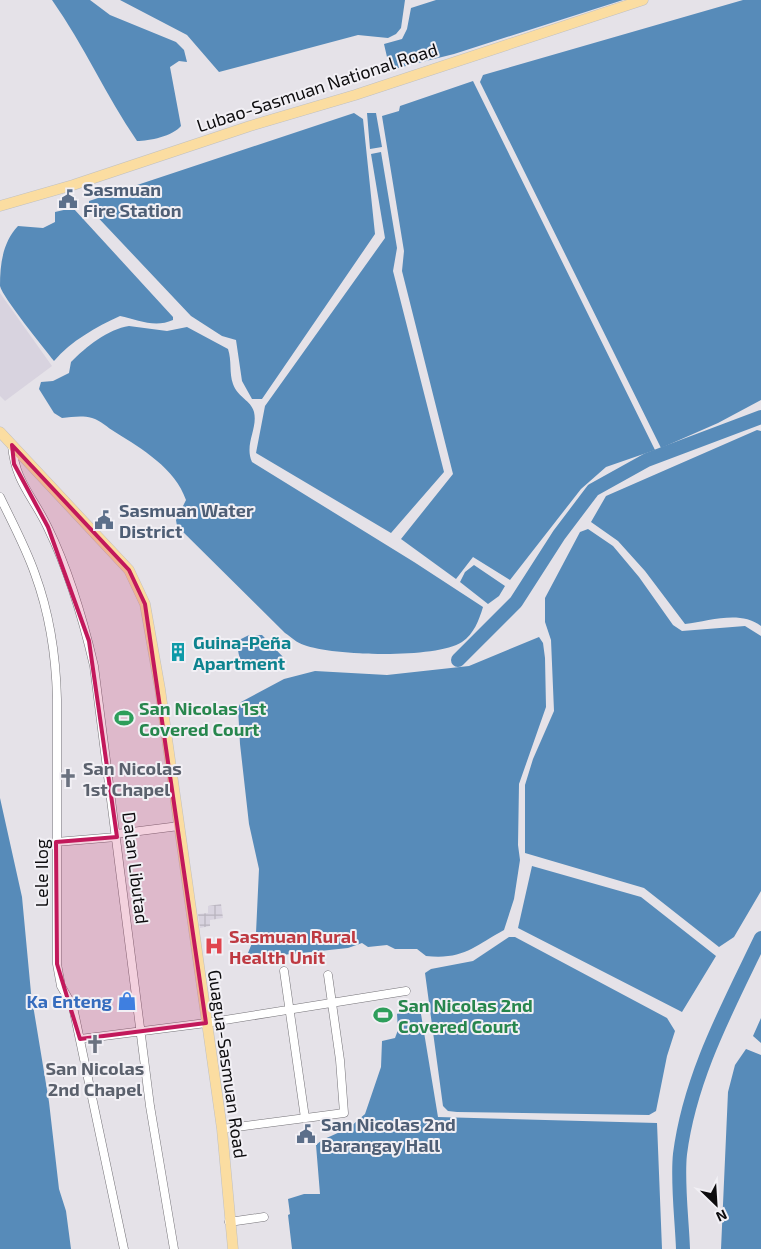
<svg xmlns="http://www.w3.org/2000/svg" width="761" height="1249" viewBox="0 0 761 1249" font-family="'Exo 2',sans-serif">
	<style>
		.industrial { fill: url(#industrial-grid) }
		.built { fill: #d8d3df }
		.water { fill: #578bb9 }
		.lines { fill: none; stroke-linecap: round; stroke-linejoin: round }
		.river { stroke: #578bb9; stroke-width: 14 }
		.minor-casing { stroke: #757378; stroke-width: 9 }
		.major-casing { stroke: #c0c0c0; stroke-width: 11 }
		.minor { stroke: #fff; stroke-width: 8 }
		.major { stroke: #fbdda1; stroke-width: 10 }
		.marked { fill: #c2185b; fill-opacity: 0.2; stroke: #c2185b; stroke-width: 4; stroke-linejoin: round }
		.labels { text-anchor: middle; dominant-baseline: central; stroke-width: 4; stroke-linejoin: round; paint-order: stroke }
		.street-label { font-size: 18px; fill: #0d0c0e; stroke: #f2f0f5 }
		.service-label { font-size: 18px; font-weight: bold; fill: #4e5e75; stroke: #f2f0f5; text-anchor: start }
		.culture-label { font-size: 18px; font-weight: bold; fill: #0d838f; stroke: #f2f0f5; text-anchor: start }
		.leisure-label { font-size: 18px; font-weight: bold; fill: #27864d; stroke: #f2f0f5; text-anchor: start }
		.worship-label { font-size: 18px; font-weight: bold; fill: #5b616d; stroke: #f2f0f5; text-anchor: start }
		.health-label { font-size: 18px; font-weight: bold; fill: #be3a42; stroke: #f2f0f5; text-anchor: start }
		.shop-label { font-size: 18px; font-weight: bold; fill: #366cbe; stroke: #f2f0f5; text-anchor: end }
	</style>
	<defs>
		<pattern id="industrial-grid" width="8" height="8" patternUnits="userSpaceOnUse" patternTransform="scale(1.25)"><rect width="8" height="8" fill="#d8d3df"/><path d="M0 4h8M4 0v8" fill="none" stroke="#b8b4be"/></pattern>
	</defs>
	<rect width="100%" height="100%" fill="#e5e2e8"/>
	<path class="industrial" d="M 221,904 L 223,918 L 210,920 L 210,926 L 200,928 L 198,914 L 208,913 L 208,906 Z"/>
	<path class="built" d="M 0,293 L 52,366 L 5,401 L 0,396 Z"/>
	<path class="water" d="M 52,0 L 90,0 L 110,15 L 176,42 L 184,50 L 187,62 L 179,61 L 170,67 L 181,126 C 173,136 149,141 137,141 C 106,96 84,45 52,0 Z
		M 120,0 L 405,0 L 401,28 L 396,34 L 388,38 L 358,35 L 219,72 L 187,35 Z
		M 436,0 L 623,0 L 454,54 L 390,70 L 384,44 L 402,39 L 407,29 L 411,8 Z
		M 743,0 L 761,0 L 761,400 L 718,423 L 661,448 L 480,82 L 483,75 Z
		M 473,81 L 655,450 L 606,467 L 581,489 L 510,580 L 473,557 L 456,579 L 401,539 L 453,474 L 402,271 L 404,251 L 382,116 L 399,111 L 400,106 Z
		M 354,113 L 363,119 L 375,234 L 262,399 L 252,399 L 242,381 L 236,340 L 222,336 L 191,316 L 89,208 L 89,201 Z
		M 367,113 L 376,113 L 382,147 L 370,149 Z
		M 381,152 L 397,248 L 393,271 L 444,472 L 391,533 L 256,453 L 265,406 L 385,238 L 371,154 Z
		M 68,209 L 74,209 L 173,317 L 173,320 C 155,328 138,320 120,316 C 96,327 71,341 54,361 C 44,348 3,298 0,286 C 0,263 3,242 18,226 L 43,228 L 55,222 L 55,212 Z
		M 129,326 L 167,331 L 187,327 L 228,349 C 232,361 229,373 233,384 C 238,398 251,400 254,412 C 258,429 244,444 252,462 L 414,562 L 483,607 C 479,620 474,634 462,642 C 436,659 333,656 304,645 C 297,643 291,637 285,633 L 177,526 L 176,520 L 186,500 C 175,468 142,449 115,432 C 108,428 100,420 92,418 C 82,415 72,417 62,418 L 54,413 L 39,389 L 41,382 L 53,381 L 69,373 L 71,362 C 86,347 108,329 129,326 Z
		M 757,430 L 761,431 L 761,626 C 740,610 710,621 685,624 L 645,571 L 618,541 L 591,522 L 606,496 Z
		M 588,529 L 613,546 L 639,577 L 673,625 L 682,631 L 745,626 L 761,636 L 761,891 L 734,937 L 719,947 L 644,888 L 525,853 L 525,785 L 533,759 L 554,711 L 551,640 L 545,622 L 545,598 L 580,532 Z
		M 474,565 L 505,586 L 499,596 L 488,604 L 460,582 L 465,572 Z
		M 249,635 L 262,635 L 284,658 L 262,669 L 248,671 C 240,660 236,653 239,640 Z
		M 539,637 L 543,643 L 545,658 L 546,707 L 519,784 L 518,845 L 520,860 L 514,899 L 504,930 C 474,946 464,960 426,956 L 417,949 L 395,949 L 387,945 L 368,947 L 362,943 L 348,948 L 253,958 L 248,953 L 256,933 L 259,869 L 249,824 L 240,744 L 238,708 L 241,702 L 284,679 L 315,671 L 387,675 L 469,666 Z
		M 0,798 L 22,897 L 31,993 L 49,1102 L 59,1189 L 66,1211 L 71,1249 L 0,1249 Z
		M 532,866 L 641,897 L 716,956 L 682,1012 L 518,928 Z
		M 509,937 L 515,937 L 667,1018 L 675,1031 L 667,1056 L 656,1111 L 649,1115 L 457,1112 L 448,1111 L 443,1106 L 425,973 L 431,969 L 473,961 Z
		M 419,1002 L 438,1117 L 657,1123 L 662,1249 L 292,1249 L 288,1215 L 290,1214 L 288,1199 L 304,1194 L 320,1194 L 316,1145 L 322,1140 L 349,1128 L 365,1114 L 381,1067 L 382,1041 L 395,1038 L 398,1030 L 397,1014 L 403,1011 L 406,1004 Z
		M 761,1018 L 761,1043 L 753,1036 Z
		M 746,1049 L 761,1055 L 761,1249 L 721,1249 L 728,1092 L 735,1065 Z"/>
	<g class="lines">
		<path class="river" d="M 458,660 L 516,602 L 559,535 L 593,490 L 647,460 L 761,417
			M 683,1249 C 682,1220 677,1182 680,1154 C 690,1076 728,1007 761,938"/>
		<g class="minor-casing">
			<path id="minor" d="M 12,445 C 15,482 33,496 48,528 C 69,571 83,619 94,666 L 150,1106 L 174,1249
				M 0,497 C 12,522 26,548 35,574 C 49,612 56,658 57,699 L 57,964 L 61,986 L 73,1007 L 124,1249
				M 116,834 L 179,826
				M 56,842 L 116,837
				M 284,971 L 305,1118
				M 80,1039 L 206,1023 L 406,991
				M 222,1129 L 344,1113 L 340,1060 L 328,975
				M 229,1222 L 264,1217"/>
		</g>
		<g class="major-casing">
			<path id="major" d="M 0,206 L 73,185 L 250,126 L 355,95 L 643,0
				M 0,432 L 129,570 L 145,604 L 160,689 L 222,1129 L 233,1249"/>
		</g>
		<use href="#minor" class="minor"/>
		<use href="#major" class="major"/>
	</g>
	<path class="marked" d="M 12,445 L 129,570 L 145,604 L 206,1023 L 80,1039 L 57,964 L 56,842 L 117,837 L 89,641 L 48,527 L 14,464 Z"/>
	<defs>
		<g id="civic-bare" transform="scale(1.5)"><path d="M-.6-6.5H3V-4.5H.6V-3L4-1V1h2V6H-6V1h2V-1L-.6-3ZM-1.2 2.5V6h2.4V2.5Z" fill="#5c6f8a" stroke="#f2f0f5" stroke-width="2.5" paint-order="stroke"/></g>
		<g id="building-bare" transform="scale(1.5)"><path d="M-4-6H4V6H1V3H-1V6H-4ZM-2.5-4.3h1.7v1.8h-1.7ZM.8-4.3h1.7v1.8H.8ZM-2.5-1h1.7V.8h-1.7ZM.8-1h1.7V.8H.8Z" fill="#0f9aa8" stroke="#f2f0f5" stroke-width="2.5" paint-order="stroke"/></g>
		<g id="stadium-bare" transform="scale(1.5)"><path d="M0-5a6.5 5 0 1 0 0 10a6.5 5 0 1 0 0-10ZM-3.5-1.8h7v3.6h-7Z" fill="#2e9e5b" stroke="#f2f0f5" stroke-width="2.5" paint-order="stroke"/></g>
		<g id="church-bare" transform="scale(1.5)"><path d="M-1.2-6h2.4v3.5h3.3v2.4h-3.3V6h-2.4V-.1h-3.3v-2.4h3.3Z" fill="#6b7280" stroke="#f2f0f5" stroke-width="2.5" paint-order="stroke"/></g>
		<g id="hospital-bare" transform="scale(1.5)"><path d="M-5-5h3v3.5h4V-5h3V5h-3V1.5h-4V5h-3Z" fill="#e0444e" stroke="#f2f0f5" stroke-width="2.5" paint-order="stroke"/></g>
		<g id="shop-bare" transform="scale(1.5)"><path d="M-5-2.5h2.3a2.7 3.5 0 0 1 5.4 0H5L5.5 6h-11ZM-1.5-2.5h3a1.5 2.3 0 0 0-3 0Z" fill="#3f7fe0" stroke="#f2f0f5" stroke-width="2.5" paint-order="stroke"/></g>
	</defs>
	<g fill-rule="evenodd">
		<use href="#civic-bare" x="68" y="199"/>
		<use href="#civic-bare" x="104" y="520"/>
		<use href="#building-bare" x="178" y="652"/>
		<use href="#stadium-bare" x="124" y="718"/>
		<use href="#church-bare" x="68" y="778"/>
		<use href="#hospital-bare" x="214" y="946"/>
		<use href="#shop-bare" x="127" y="1001"/>
		<use href="#stadium-bare" x="383" y="1015"/>
		<use href="#church-bare" x="95" y="1044"/>
		<use href="#civic-bare" x="306" y="1134"/>
	</g>
	<g class="labels">
		<g class="street-label">
			<text transform="translate(317 87) rotate(-18)">Lubao-Sasmuan National Road</text>
			<text transform="translate(136 868) rotate(83)">Dalan Libutad</text>
			<text transform="translate(41 873) rotate(-90)">Lele Ilog</text>
			<text transform="translate(228 1064) rotate(82)">Guagua-Sasmuan Road</text>
		</g>
		<g class="service-label">
			<text x="83" y="189">Sasmuan<tspan x="83" dy="21">Fire Station</tspan></text>
			<text x="119" y="510">Sasmuan Water<tspan x="119" dy="21">District</tspan></text>
			<text x="321" y="1124">San Nicolas 2nd<tspan x="321" dy="21">Barangay Hall</tspan></text>
		</g>
		<g class="culture-label">
			<text x="193" y="642">Guina-Peña<tspan x="193" dy="21">Apartment</tspan></text>
		</g>
		<g class="leisure-label">
			<text x="139" y="708">San Nicolas 1st<tspan x="139" dy="21">Covered Court</tspan></text>
			<text x="398" y="1005">San Nicolas 2nd<tspan x="398" dy="21">Covered Court</tspan></text>
		</g>
		<g class="worship-label">
			<text x="83" y="768">San Nicolas<tspan x="83" dy="21">1st Chapel</tspan></text>
			<text x="95" y="1068" text-anchor="middle">San Nicolas<tspan x="95" dy="21">2nd Chapel</tspan></text>
		</g>
		<g class="health-label">
			<text x="229" y="936">Sasmuan Rural<tspan x="229" dy="21">Health Unit</tspan></text>
		</g>
		<g class="shop-label">
			<text x="112" y="1001">Ka Enteng</text>
		</g>
	</g>
	<g transform="translate(716 1204) rotate(155)" stroke="#f2f0f5" stroke-width="4" paint-order="stroke">
	<path d="M0-4L9 19L0 12L-9 19Z" fill="#0d0c0e"/>
	<text y="-8" font-size="14" font-weight="bold" text-anchor="middle" fill="#0d0c0e">N</text>
	</g>
</svg>
